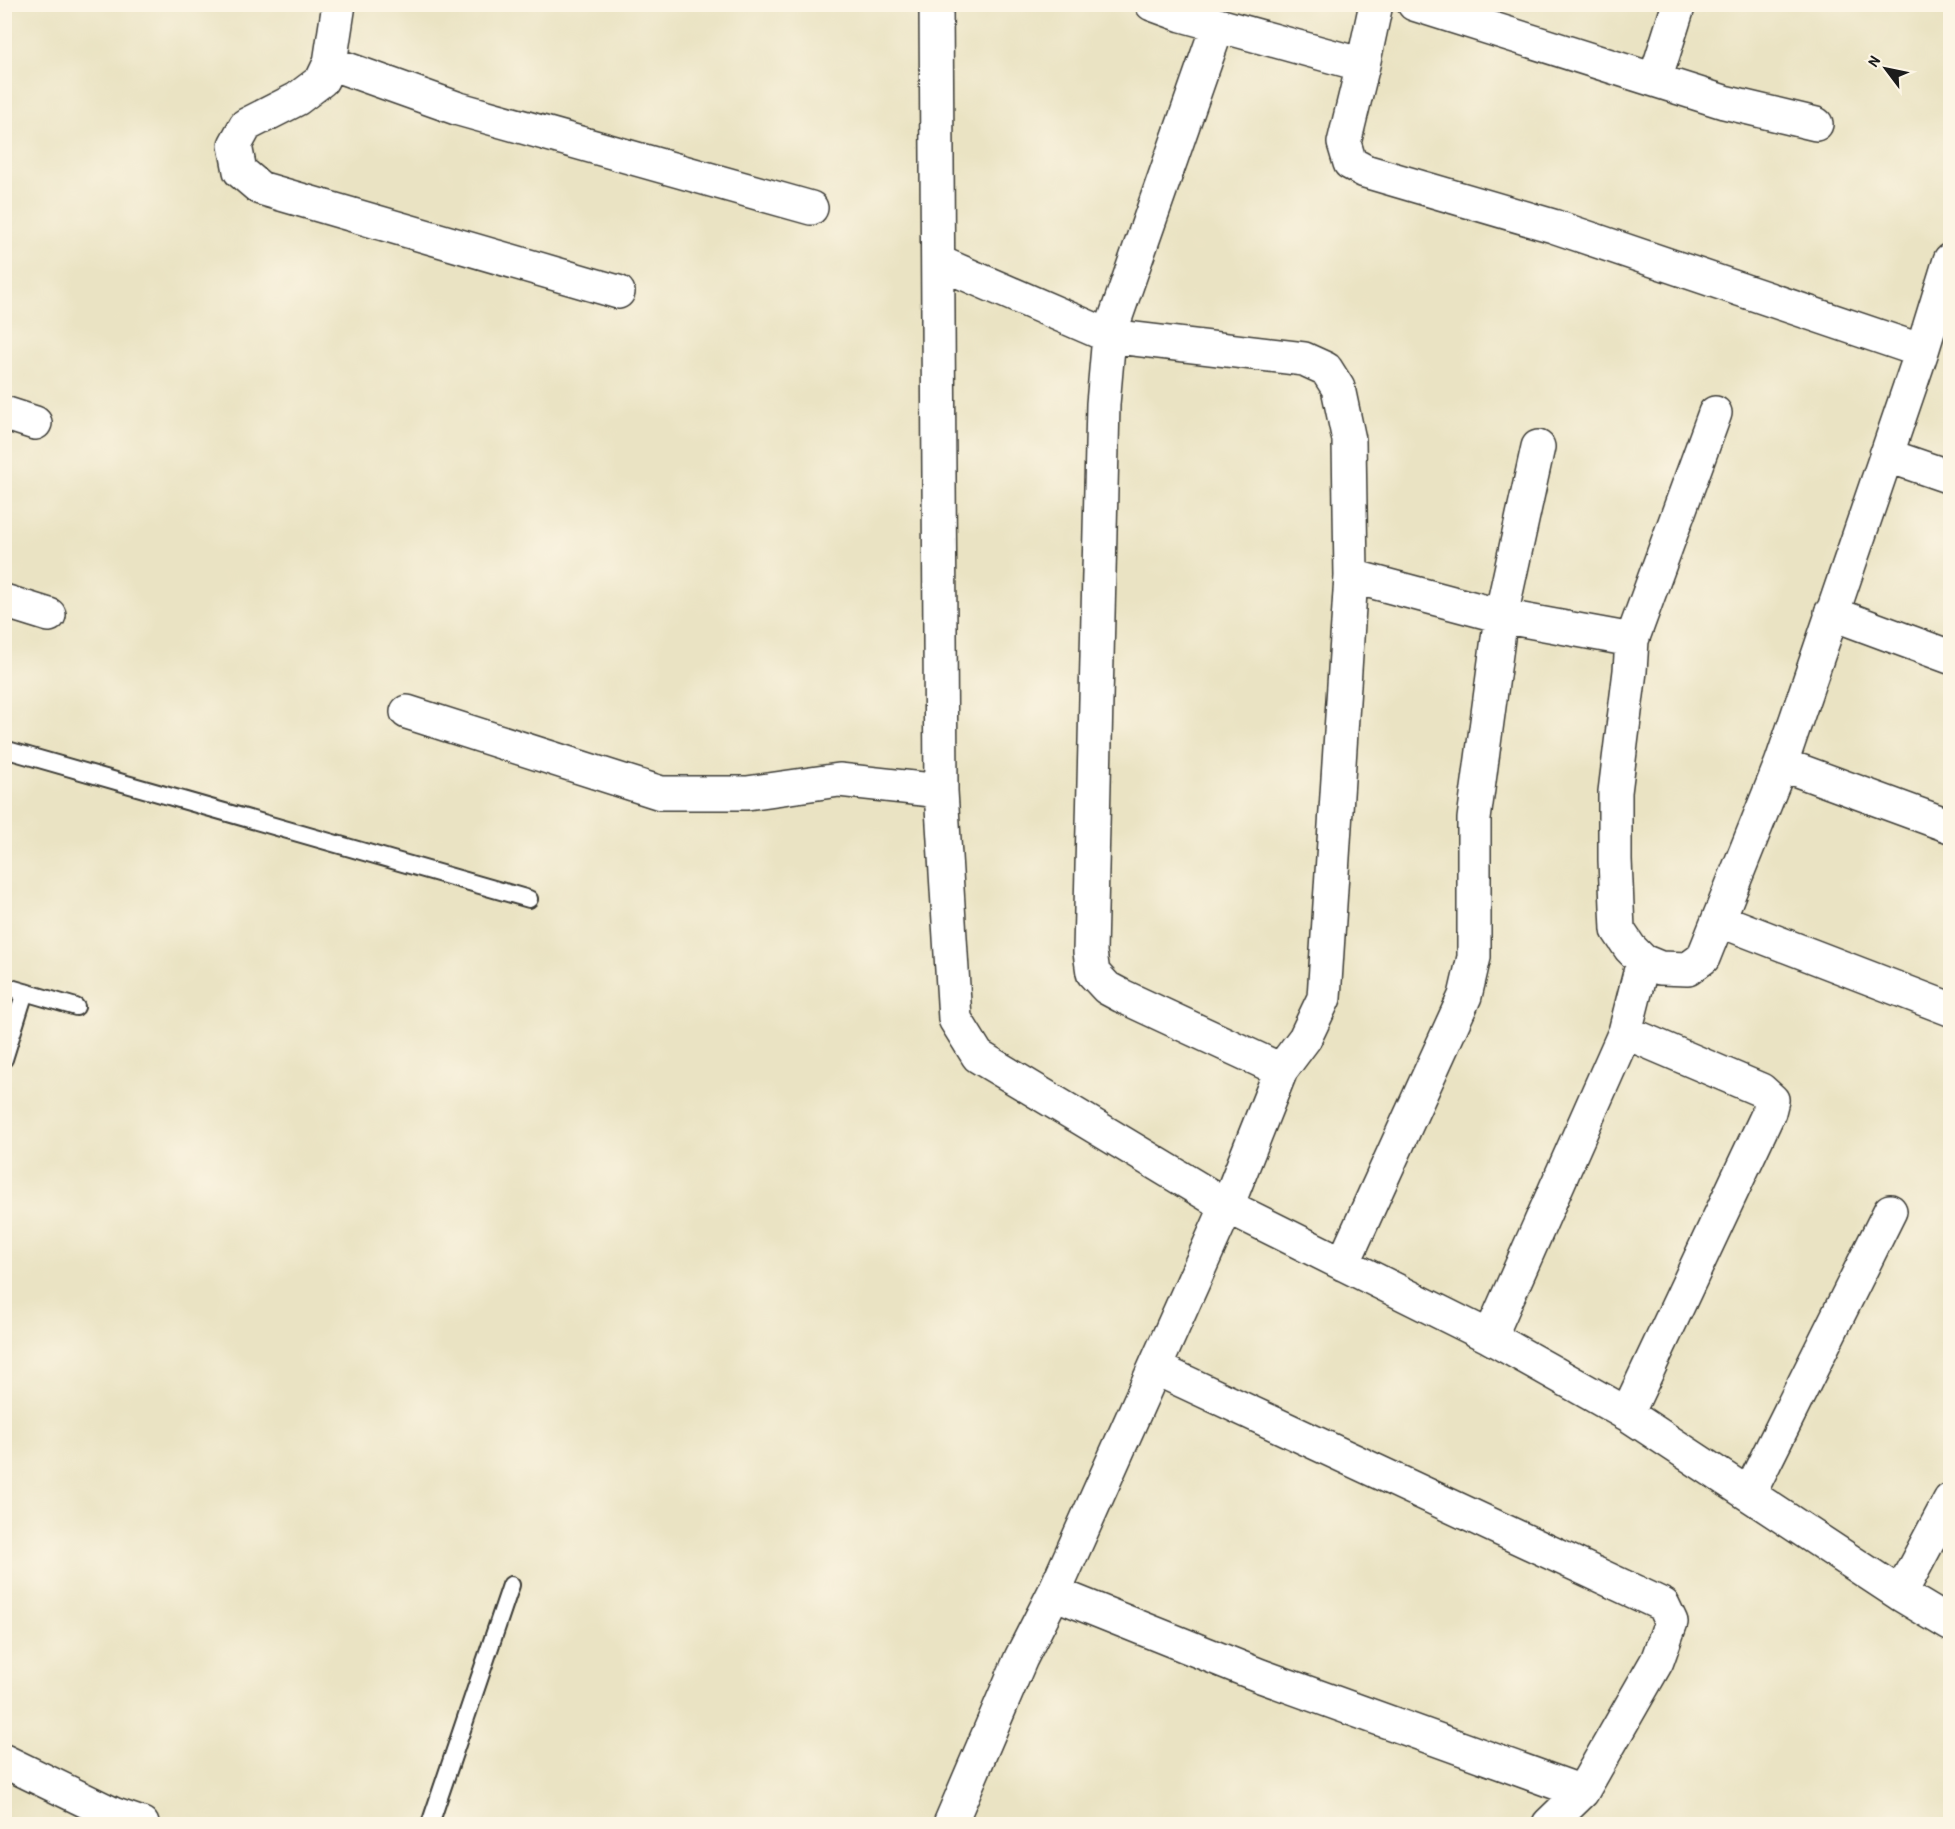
<svg xmlns="http://www.w3.org/2000/svg" width="1955" height="1829" viewBox="0 0 1955 1829" font-family="'Patrick Hand',sans-serif">
	<style>
		.lines { fill: none; stroke-linecap: round; stroke-linejoin: round }
		.lane-casing { stroke: #3b3a35; stroke-width: 20 }
		.street-casing { stroke: #3b3a35; stroke-width: 36 }
		.lane { stroke: #fff; stroke-width: 16 }
		.street { stroke: #fff; stroke-width: 33 }
	</style>
	<rect width="100%" height="100%" fill="#fcf5e5"/>
	<filter id="ink" filterUnits="userSpaceOnUse"><feTurbulence type="fractalNoise" baseFrequency=".0167" numOctaves="2"/><feDisplacementMap in="SourceGraphic" scale="12" xChannelSelector="R" yChannelSelector="G"/><feConvolveMatrix kernelMatrix="1 2 1 2 8 2 1 2 1" color-interpolation-filters="sRGB"/></filter>
	<filter id="wash" filterUnits="userSpaceOnUse"><feTurbulence type="fractalNoise" baseFrequency=".008" numOctaves="4" result="noise"/><feDisplacementMap in="SourceGraphic" scale="24" xChannelSelector="R" yChannelSelector="G"/><feGaussianBlur stdDeviation="1.35" result="paint"/><feColorMatrix in="noise" values="0 0 0 0 0 0 0 0 0 0 0 0 0 0 0 0 0 1.4 0 .05"/><feComposite in="paint" operator="in"/></filter>
	<g filter="url(#wash)">
		<rect width="100%" height="100%" fill="#eae3c3"/>
	</g>
	<g filter="url(#ink)">
		<g class="lines">
			<g class="lane-casing">
				<path id="lane" d="M 4,749 L 529,899
					M 4,986 L 76,1007
					M 4,1059 L 25,992
					M 430,1824 L 511,1585"/>
			</g>
			<g class="street-casing">
				<path id="street" d="M 339,4 L 330,63 L 322,80 L 297,99 L 246,125 L 235,145 L 240,171 L 260,188 L 618,292
					M 936,4 L 941,791 L 955,1019 L 978,1056 L 1227,1206 L 1490,1337 L 1627,1414 L 1900,1594 L 1950,1624
					M 1152,4 L 1182,15 L 1363,65 L 1376,4
					M 1414,4 L 1724,102 L 1816,124
					M 330,63 L 459,109 L 811,208
					M 1363,65 L 1344,143 L 1350,163 L 1365,171 L 1553,226 L 1922,351
					M 1655,80 L 1679,4
					M 938,262 L 1109,336 L 1103,404 L 1090,952 L 1093,973 L 1107,988 L 1122,996 L 1281,1070
					M 4,413 L 35,423
					M 1538,447 L 1501,616 L 1632,640
					M 1886,455 L 1950,477
					M 4,601 L 49,615
					M 1831,613 L 1950,657
					M 407,712 L 661,793 L 747,793 L 839,780 L 941,791
					M 1781,764 L 1950,826
					M 1719,920 L 1950,1009
					M 1643,961 L 1660,968 L 1688,969 L 1703,958 L 1781,764 L 1922,351 L 1950,260
					M 1625,1032 L 1761,1090 L 1772,1100 L 1769,1112 L 1627,1414
					M 1343,1264 L 1465,996 L 1474,957 L 1474,819 L 1501,616 L 1351,576
					M 1490,1337 L 1625,1032 L 1643,961 L 1630,948 L 1618,930 L 1615,860 L 1615,792 L 1630,671 L 1632,640 L 1715,413
					M 1155,1368 L 1663,1605 L 1671,1622 L 1657,1661 L 1582,1792 L 1549,1824
					M 1749,1494 L 1890,1211
					M 1054,1593 L 1261,1676 L 1582,1792
					M 1900,1594 L 1950,1500
					M 4,1761 L 113,1814 L 142,1824
					M 950,1824 L 1021,1658 L 1054,1593 L 1227,1206 L 1281,1070 L 1305,1038 L 1324,998 L 1351,576 L 1349,440 L 1338,388 L 1326,369 L 1304,359 L 1109,336 L 1218,25"/>
			</g>
			<use href="#lane" class="lane"/>
			<use href="#street" class="street"/>
		</g>
	</g>
	<rect width="1955" height="1829" fill="none" stroke="#fcf5e5" stroke-width="24"/>
	<g transform="translate(1886 69) rotate(302)" stroke="#fcf5e5" stroke-width="4.5" paint-order="stroke">
	<path d="M0-4.5L10 22L0 15L-10 22Z" fill="#1c1c1c"/>
	<text y="-9" font-size="16" font-weight="bold" text-anchor="middle" fill="#1c1c1c">N</text>
	</g>
</svg>
